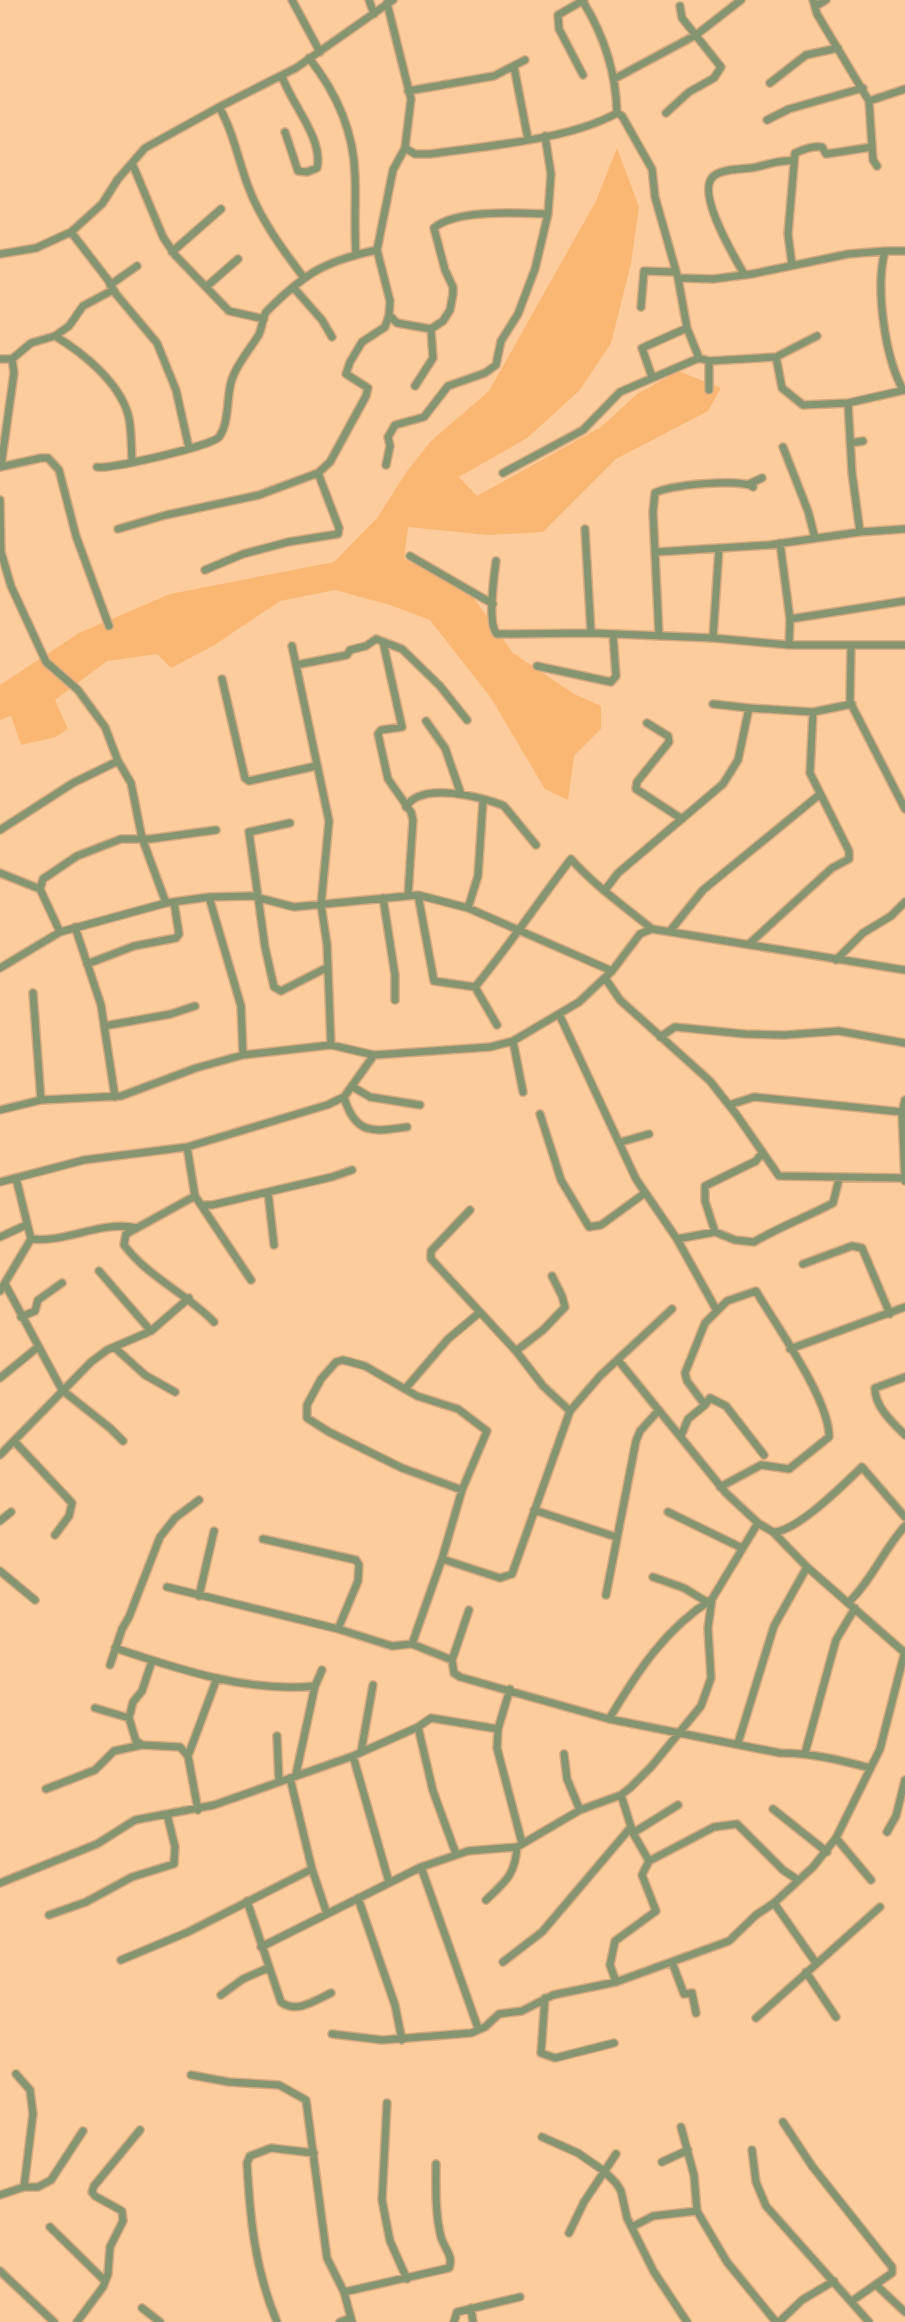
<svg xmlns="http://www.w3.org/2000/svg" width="905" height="2322" viewBox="0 0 905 2322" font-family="'Alegreya Sans',sans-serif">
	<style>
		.green { fill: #fab773 }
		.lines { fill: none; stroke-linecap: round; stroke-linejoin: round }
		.street-casing { stroke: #d5aa80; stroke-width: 10 }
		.street { stroke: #869571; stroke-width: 7 }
	</style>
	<rect width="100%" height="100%" fill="#fdcc9c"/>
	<path class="green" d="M 617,148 L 639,207 L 631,263 L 611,343 L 579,391 L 527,438 L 459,477 L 477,496 L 601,427 L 637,394 L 678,371 L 721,388 L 708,411 L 616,459 L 543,532 L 487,535 L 408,527 L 404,559 L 465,586 L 513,653 L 574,694 L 601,706 L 601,729 L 574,756 L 568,800 L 545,789 L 491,698 L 430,620 L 390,605 L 335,590 L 280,601 L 213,646 L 171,668 L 157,654 L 107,661 L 55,700 L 68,729 L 56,737 L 21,745 L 11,716 L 0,720 L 0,685 L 79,633 L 170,594 L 334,562 L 377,518 L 407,471 L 431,441 L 489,391 L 596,201 Z"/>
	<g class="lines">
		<g class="street-casing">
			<path id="street" d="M 292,0 L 320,52
				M 369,0 L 374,14
				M 582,0 C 604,35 616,71 617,113
				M 813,0 L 817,14 L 869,101 L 873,160 L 877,166
				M 816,6 L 826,0
				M 309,58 C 336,92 354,132 355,176 C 356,202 354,228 356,255
				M 514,67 L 528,139
				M 583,75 L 559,29 L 558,15 L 584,0
				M 282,76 C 290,102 324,139 317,168 L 307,172 L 298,171 L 285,132
				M 614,79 L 696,35 L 741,0
				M 770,83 L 806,55 L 838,48
				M 408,91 L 494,76 L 525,60
				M 869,101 L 905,89
				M 219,107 C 233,131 238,159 248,186 C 260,219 283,250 304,278
				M 666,113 L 689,92 L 714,78 L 721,67 L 682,18 L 680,6
				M 767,120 L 789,109 L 863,88
				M 405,148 L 415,154 L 430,154 C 485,146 569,140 617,113 L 622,116 L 652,169 L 655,197 L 678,278 L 687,328 L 699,358
				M 132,163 L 163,237 L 175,255 L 229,311 L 264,319
				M 71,232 L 108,280 L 116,294 L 157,343 L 176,390 L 189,448
				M 885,251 L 905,251
				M 172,252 L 221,209
				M 0,254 L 36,248 L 71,232 L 102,204 L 118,179 L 145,148 L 219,107 L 296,68 L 393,0
				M 792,265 L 788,234 L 795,153 C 805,149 811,146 822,147 L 826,154 L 872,147
				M 744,274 C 735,258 693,189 715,175 C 724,169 740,169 751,168 C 765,166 779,159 793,161
				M 678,278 L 713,279 L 752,274 L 848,254 L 885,251 C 875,288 885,357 903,390
				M 110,285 L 137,266
				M 206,287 L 238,259
				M 293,287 L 322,320 L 332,337
				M 641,307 L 644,271 L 676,272
				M 389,315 L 397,323 L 431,329 L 443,321 L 450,310 L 453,294 L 453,287 L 445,270 L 434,228 C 456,209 519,213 548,214
				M 55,336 L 69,326 L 83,306 L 113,290
				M 776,357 L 782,388 L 803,405 L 848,403 L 905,390
				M 0,359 L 12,359 L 31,343 L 55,336 C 83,353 118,381 128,414 C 132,428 131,446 132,461
				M 709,361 L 709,390
				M 652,377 L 642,348 L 687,328
				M 415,386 L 433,358 L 431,329
				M 848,403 L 852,473 L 860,532
				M 851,443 L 863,441
				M 783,447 L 808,511 L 815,538
				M 386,465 L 390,446 L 388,437 L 395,425 L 424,417 L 448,386 L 485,373 L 496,365 L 501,341 L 518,314 L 535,269 L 548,214 L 551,174 L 545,136
				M 1,466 L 14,373 L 12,359
				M 0,467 L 41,458 L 48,458 L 59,470 L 76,536 L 109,626
				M 97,467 C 107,470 212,446 219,437 C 230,422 226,396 232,379 C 237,364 250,349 258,336 C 263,328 262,316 267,311 C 305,273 325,261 377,250
				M 503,473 L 583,430 L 620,392 L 699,358 L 709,361 L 776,357 L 817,336
				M 749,484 L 762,478
				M 0,500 L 1,552 L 11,586 L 46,662 L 78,690 L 105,727 L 118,761 L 131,783 L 142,838 L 166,903
				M 118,529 L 166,515 L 259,495 L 318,473 L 330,462 L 366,396 L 368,388 L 346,374 L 350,362 L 362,342 L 385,327 L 389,315 L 390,301 L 377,250 L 393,170 L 405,148 L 411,99 L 387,3
				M 585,529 L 591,633
				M 780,543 L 790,619 L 789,645
				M 656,552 L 769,545 L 860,532 L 905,529
				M 410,556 L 493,604
				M 496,561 C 494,577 487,624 497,634 L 591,633 L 713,638 L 789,645 L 905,645
				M 205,570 L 243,554 L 288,542 L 338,534 L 339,528 L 318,473
				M 790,619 L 905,601
				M 659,636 L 653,512 L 655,493 C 667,485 742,478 753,487
				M 713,638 L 719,548
				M 383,642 L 402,727 L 381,730 L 378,734 L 388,779 L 411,812 L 413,820 L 408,896
				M 292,646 L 329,821 L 321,905 L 327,944 L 331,1045
				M 851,646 L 850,702 L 905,809
				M 296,665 L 347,655 L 350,650 L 366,646 L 376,639 L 402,649 L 440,686 L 467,720
				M 537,666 L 611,682 L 616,676 L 613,635
				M 222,679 L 245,778 L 249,781 L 316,766
				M 713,704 L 749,708
				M 426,721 L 445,748 L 461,794
				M 647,723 L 668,736 L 669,742 L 637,782 L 636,789 L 682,819
				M 406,807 C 421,781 483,797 504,806 L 536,845
				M 290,823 L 249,832 L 265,947 L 274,987 L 281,991 L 328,967
				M 0,830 L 73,783 L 118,761
				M 0,873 L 40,889
				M 605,890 L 618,873 L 723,784 L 738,760 L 749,708 L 813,712 L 852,704
				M 418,895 L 434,981 L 475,987 L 497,1025
				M 209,897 L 241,1006 L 243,1055
				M 383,898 L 395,975 L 395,1000
				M 468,908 L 478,876 L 483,801
				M 75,927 L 101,1005 L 115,1097
				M 670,931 L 703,890 L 819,795
				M 60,932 L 40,889 L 43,879 L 77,856 L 121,839 L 150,839 L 216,830
				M 749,944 L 832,868 L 849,859 L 849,851 L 810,773 L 813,712
				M 836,960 L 863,933 L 891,916 L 905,902
				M 87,964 L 134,946 L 176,938 L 179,934 L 174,902
				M 0,968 L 60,932 L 166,903 L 209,897 L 252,896 L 294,907 L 418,895 L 468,908 L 612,971
				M 605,978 L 620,1000 L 710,1081 L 736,1114 L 779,1176 L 904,1178
				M 475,987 C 509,946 538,902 571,859 C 595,886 624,906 652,929
				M 33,993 L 41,1100
				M 559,1014 L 636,1179 L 677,1239 L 717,1311
				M 104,1026 L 171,1014 L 195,1006
				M 660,1037 L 675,1027 L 745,1034 L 784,1035 L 839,1031 L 905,1043
				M 513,1041 L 523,1092
				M 353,1087 L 370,1097 L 420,1105
				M 344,1097 C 355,1135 373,1132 407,1127
				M 729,1105 L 754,1097 L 902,1112 L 905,1100
				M 0,1110 L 41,1100 L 121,1096 L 196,1068 L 243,1055 L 331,1045 L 374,1055
				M 902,1112 L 905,1181
				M 540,1114 L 561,1180 L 589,1227 L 601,1225 L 645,1193
				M 621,1142 L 649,1134
				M 187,1147 L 195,1196 L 251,1280
				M 0,1182 L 84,1160 L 187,1147 L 327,1105 L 344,1097 L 374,1055 L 490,1047 L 513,1041 L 579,1002 L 612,971 L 640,934 L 652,929 L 905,970
				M 268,1192 L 274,1245
				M 195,1196 L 126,1234 L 124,1245 C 149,1278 186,1293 214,1322
				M 202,1205 L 212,1205 L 332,1177 L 352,1170
				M 470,1210 L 431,1251 L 431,1259 L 516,1351 L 543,1386 L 570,1411
				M 715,1232 L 705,1201 L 705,1186 L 756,1161 L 762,1153
				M 0,1237 L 26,1225
				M 31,1239 C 68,1243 100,1220 137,1228
				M 677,1239 L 715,1232 L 735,1240 L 754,1242 C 779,1227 807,1217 833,1203 L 839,1179
				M 803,1264 L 852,1246 L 862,1248 L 890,1314
				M 99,1271 L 151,1331
				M 5,1284 L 62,1390 L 110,1428 L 123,1441
				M 0,1291 L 31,1239 L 16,1178
				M 21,1317 L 35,1311 L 38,1300 L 62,1283
				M 114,1347 L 145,1375 L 175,1392
				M 790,1349 L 905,1307
				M 516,1351 L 543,1330 L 565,1307 L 562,1296 L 552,1276
				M 618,1360 L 726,1493 L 758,1523 L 773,1532 L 807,1567 L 905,1653
				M 905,1377 L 875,1388 C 874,1406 893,1423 905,1435
				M 0,1378 L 38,1347
				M 405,1389 L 448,1339 L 479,1313
				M 705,1405 L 710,1398 L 726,1406 L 764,1455
				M 681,1436 L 688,1419 L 705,1405 L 687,1381 L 685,1373 L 705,1323 L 727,1301 L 756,1291 C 775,1324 830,1400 829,1437 L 789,1469 L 761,1465 L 720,1487
				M 14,1441 L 72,1503 L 69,1516 L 55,1535
				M 0,1455 L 91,1362 L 107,1350 L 151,1331 L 189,1298
				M 534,1510 L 616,1537
				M 668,1512 L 742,1548
				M 0,1521 L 11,1512
				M 773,1532 C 797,1532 844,1484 862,1467 L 905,1517
				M 263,1539 L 356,1560 L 359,1565 L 358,1581 L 338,1629
				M 442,1559 L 500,1578 L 512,1574 L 570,1411 L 600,1376 L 672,1309
				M 0,1571 L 35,1600
				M 653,1577 L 684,1588 L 707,1602
				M 167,1587 L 338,1629 L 392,1646 L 412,1644 L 442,1559 L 462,1490 L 487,1431 L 458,1409 L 417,1396 L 365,1366 L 343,1360 L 336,1362 L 321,1379 L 307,1405 L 307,1418 L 329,1432 L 402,1468 L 462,1490
				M 606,1595 L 636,1441 L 640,1431 L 659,1410
				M 199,1596 L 214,1531
				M 849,1602 C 872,1580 884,1549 905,1526
				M 469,1610 L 452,1660 L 454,1673 L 460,1677 L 609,1719 L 780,1753 C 811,1753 840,1760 870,1768
				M 412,1644 L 452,1660
				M 115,1648 C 178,1669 248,1693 315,1686
				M 152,1661 L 142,1691 L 133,1702 L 129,1718 L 136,1741 L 142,1745 L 180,1747 L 188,1756
				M 110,1665 L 122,1629 L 129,1617 L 160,1537 L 175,1518 L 199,1500
				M 510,1689 L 498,1729 L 497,1748 L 522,1843
				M 95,1708 L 129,1718
				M 609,1719 C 638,1671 664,1630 712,1599
				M 418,1727 L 433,1791 L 456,1854
				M 277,1736 L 279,1782
				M 738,1743 L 774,1626 L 807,1567
				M 361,1752 L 373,1685
				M 805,1753 L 836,1640 L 855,1608
				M 564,1754 L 567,1779 L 580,1810
				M 353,1756 L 389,1882
				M 296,1774 L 315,1686 L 322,1670
				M 290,1778 L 312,1869 L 327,1914
				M 46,1789 L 95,1770 L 114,1751 L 142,1745
				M 621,1795 L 633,1833 L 649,1861
				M 773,1809 L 827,1852
				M 198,1810 L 188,1756 L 217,1678
				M 887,1832 L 896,1816 L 905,1780
				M 633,1833 L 678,1805
				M 836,1838 L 871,1880
				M 421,1867 L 478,2028
				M 0,1883 L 97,1844 L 135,1820 L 214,1805 L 353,1756 L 418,1727 L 431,1718 L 498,1729
				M 358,1898 L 395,2005 L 402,2040
				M 486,1900 C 506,1881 515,1875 517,1847
				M 247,1901 L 281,2002 C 296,2014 316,2000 331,1993
				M 774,1903 L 816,1963
				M 49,1915 L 86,1902 L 132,1877 L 174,1864 L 175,1847 L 167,1814
				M 261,1947 L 421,1867 L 468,1851 L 517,1847 L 580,1810 L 621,1795 L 630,1788 L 651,1767 L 701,1706 L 711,1678 L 708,1628 L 712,1599 L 758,1523
				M 121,1960 L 188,1932 L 312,1869
				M 503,1962 L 542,1932 L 631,1827
				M 672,1962 L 684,1994 L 692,1993 L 696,2013
				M 806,1972 L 836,2017
				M 616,1982 L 610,1965 L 615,1941 L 656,1911 L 642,1875 L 649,1861 L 714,1827 L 737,1824 L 783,1870 L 798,1880
				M 221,1995 L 243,1979 L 268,1968
				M 545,1998 L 541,2053 L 555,2058 L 614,2043
				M 756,2018 L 880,1907
				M 332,2034 L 382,2040 L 471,2033 L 485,2027 L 499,2014 L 522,2011 L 553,1995 L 616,1982 L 729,1941 L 756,1915 L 774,1903 L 813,1867 L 836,1838 L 880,1749 L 905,1651
				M 16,2074 L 30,2090 L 33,2114 L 24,2187
				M 191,2075 L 229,2082 L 279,2085 L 306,2100 L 327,2258 L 344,2292 L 352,2322
				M 387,2103 L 382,2200 L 390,2241 L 407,2279
				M 783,2122 L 812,2166 L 892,2267 L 892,2273 L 852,2301
				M 681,2127 L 694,2175 L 697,2211 L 727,2262 L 776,2322
				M 542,2137 L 578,2153 L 604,2171 L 616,2183 L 621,2191 L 627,2218 L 654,2272 L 687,2322
				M 752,2150 L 756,2182 L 766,2206 L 869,2322
				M 662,2162 L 688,2150
				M 0,2195 L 24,2187 L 38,2187 L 51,2180 L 83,2131
				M 50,2227 L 105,2281
				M 632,2227 L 653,2216 L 697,2211
				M 569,2233 L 584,2202 L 616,2154
				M 0,2271 L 54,2322
				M 876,2285 L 905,2312
				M 344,2292 L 449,2268 C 454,2256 444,2248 441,2237 C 435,2213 436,2188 436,2164
				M 142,2308 L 160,2322
				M 471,2308 L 473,2322
				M 77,2322 L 103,2287 L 108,2274 L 110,2247 L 123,2221 L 122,2211 L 95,2196 L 92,2192 L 94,2186 L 140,2130
				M 277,2322 C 255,2270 250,2219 247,2163 L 250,2156 L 271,2148 L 314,2153
				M 340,2322 L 351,2318
				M 454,2322 L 457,2312 L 520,2297
				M 779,2322 L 802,2300 L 834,2281"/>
		</g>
		<use href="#street" class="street"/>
	</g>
</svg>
